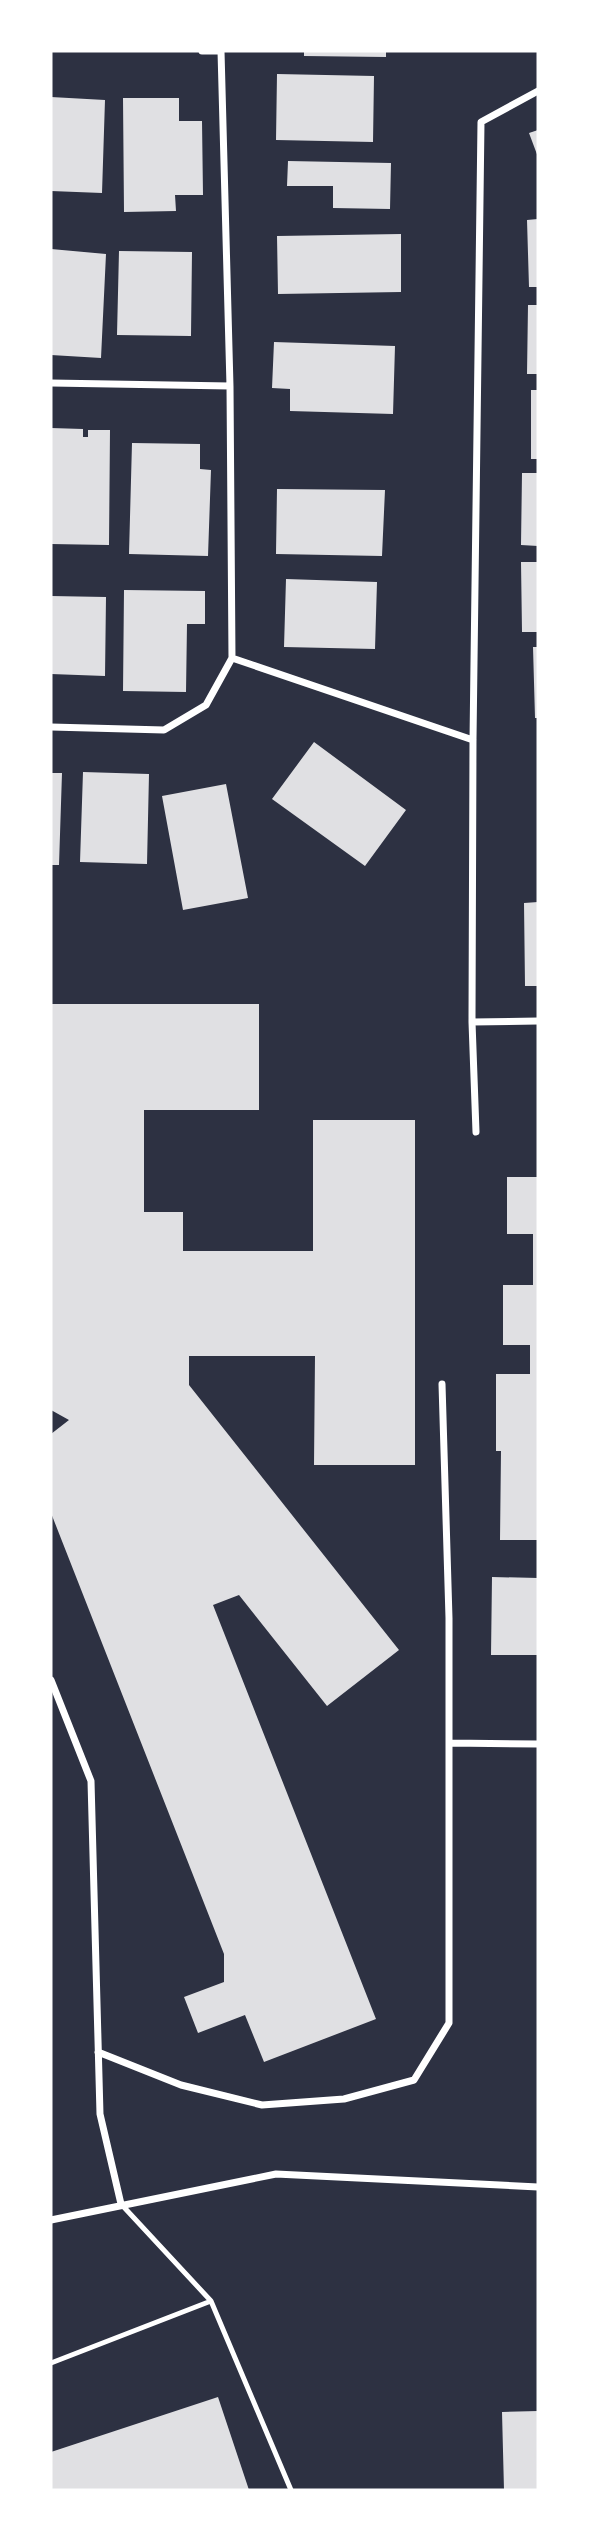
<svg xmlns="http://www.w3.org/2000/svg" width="589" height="2541" viewBox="0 0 589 2541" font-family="'Roboto Condensed',sans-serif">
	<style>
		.building { fill: #e0e0e3 }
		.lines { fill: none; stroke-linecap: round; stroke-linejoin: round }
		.service { stroke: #fff; stroke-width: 5 }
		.minor { stroke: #fff; stroke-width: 7 }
	</style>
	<rect width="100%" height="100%" fill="#2d3142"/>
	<path class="building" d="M 304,51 L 386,51 L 386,57 L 304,56 Z
		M 277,74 L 374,76 L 373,142 L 276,140 Z
		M 51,97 L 105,100 L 102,193 L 51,191 Z
		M 123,98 L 179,98 L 179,121 L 202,121 L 203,195 L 175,195 L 176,211 L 124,212 Z
		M 538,130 L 538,157 L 529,133 Z
		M 288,161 L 391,163 L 390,209 L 333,208 L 333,186 L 287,186 Z
		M 538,219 L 538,287 L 529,287 L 527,220 Z
		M 401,234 L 401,292 L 278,294 L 277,236 Z
		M 51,249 L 106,254 L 101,358 L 51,355 Z
		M 119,251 L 192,252 L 191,336 L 117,335 Z
		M 528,305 L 538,305 L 538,374 L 527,374 Z
		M 274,342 L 395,346 L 393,414 L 290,411 L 290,389 L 272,388 Z
		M 531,390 L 538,390 L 538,459 L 531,459 Z
		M 51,428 L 83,429 L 83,437 L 88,437 L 88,430 L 110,430 L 109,545 L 51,544 Z
		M 132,443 L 200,444 L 200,469 L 211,470 L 208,556 L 129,554 Z
		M 522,473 L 538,473 L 538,546 L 521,545 Z
		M 277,489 L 385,490 L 382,556 L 276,554 Z
		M 521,562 L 538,562 L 538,632 L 522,632 Z
		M 286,579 L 377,582 L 375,649 L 284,647 Z
		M 124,590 L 205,591 L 205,624 L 187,624 L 186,692 L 123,691 Z
		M 51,596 L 106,597 L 105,676 L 51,674 Z
		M 533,647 L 538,647 L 538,718 L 535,718 Z
		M 314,742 L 406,810 L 365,866 L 272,799 Z
		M 83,772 L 149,774 L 147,864 L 80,862 Z
		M 51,773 L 62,773 L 59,865 L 51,865 Z
		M 226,784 L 248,898 L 183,910 L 162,796 Z
		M 538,902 L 538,986 L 525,986 L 524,903 Z
		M 51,1004 L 259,1004 L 259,1110 L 144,1110 L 144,1212 L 183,1212 L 183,1251 L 313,1251 L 313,1120 L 415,1120 L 415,1465 L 314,1465 L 315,1356 L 189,1356 L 189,1385 L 399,1650 L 327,1706 L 239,1595 L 213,1605 L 376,2019 L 264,2062 L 245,2015 L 198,2033 L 184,1997 L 224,1982 L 224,1954 L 51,1513 L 51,1434 L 69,1420 L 51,1410 Z
		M 507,1177 L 538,1177 L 538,1540 L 500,1540 L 501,1451 L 496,1451 L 496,1374 L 530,1374 L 530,1345 L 503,1345 L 503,1285 L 533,1285 L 533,1234 L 507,1234 Z
		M 492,1577 L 538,1578 L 538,1655 L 491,1655 Z
		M 218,2397 L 249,2490 L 51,2490 L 51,2452 Z
		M 538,2411 L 538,2490 L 504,2490 L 502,2412 Z"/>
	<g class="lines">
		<path class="service" d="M 211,2301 L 291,2490
			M 51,2363 L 211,2301 L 121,2204"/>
		<path class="minor" d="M 202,51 L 221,51
			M 51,383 L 230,386
			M 232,658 L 473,740
			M 51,727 L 164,730 L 206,705 L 232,658 L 230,386 L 221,51
			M 472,1022 L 538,1021
			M 476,1132 L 472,1022 L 473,740 L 481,122 L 538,91
			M 51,1680 L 91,1781 L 100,2114 L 121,2204
			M 450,1743 L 538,1744
			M 98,2052 L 181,2085 L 262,2105 L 344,2099 L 414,2080 L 449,2023 L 449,1618 L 442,1384
			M 51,2220 L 276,2174 L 538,2187"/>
	</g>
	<rect width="589" height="2541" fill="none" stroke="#ffffff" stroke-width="105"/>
</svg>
